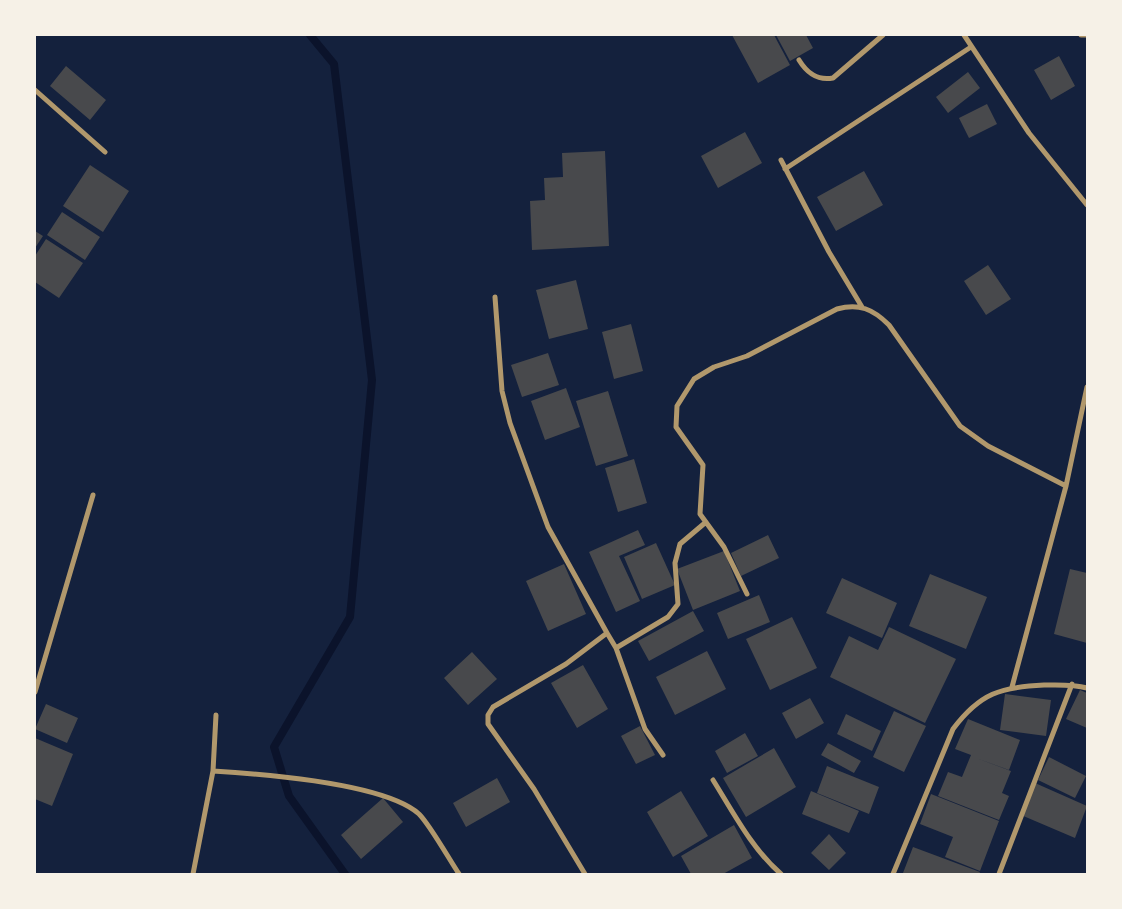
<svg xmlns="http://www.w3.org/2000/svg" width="1122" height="909" viewBox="0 0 1122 909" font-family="Poppins,sans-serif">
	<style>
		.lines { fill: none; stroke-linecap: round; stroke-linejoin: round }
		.stream { stroke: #0b132b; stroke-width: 8 }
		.building { fill: #48494c }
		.minor { stroke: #b1986c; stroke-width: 5 }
	</style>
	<rect width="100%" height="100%" fill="#14213d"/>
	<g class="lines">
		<path class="stream" d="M 310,35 L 334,64 L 372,380 L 350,617 L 274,747 L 289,796 L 345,874"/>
	</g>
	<path class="building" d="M 732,35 L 774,35 L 790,65 L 758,83 Z
		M 776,35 L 806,35 L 813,48 L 790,61 Z
		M 1059,56 L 1075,86 L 1051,100 L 1034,70 Z
		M 66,66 L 106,100 L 90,120 L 50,86 Z
		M 968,72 L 980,88 L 948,113 L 936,97 Z
		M 987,104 L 997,124 L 969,138 L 959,118 Z
		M 745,132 L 762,163 L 718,188 L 701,156 Z
		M 605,151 L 609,246 L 532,250 L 530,201 L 545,200 L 544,178 L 563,177 L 562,153 Z
		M 90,165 L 129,191 L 103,232 L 63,206 Z
		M 864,171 L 883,205 L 836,231 L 817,197 Z
		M 62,212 L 100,237 L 85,260 L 47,235 Z
		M 35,231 L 43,236 L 35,248 Z
		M 46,239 L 83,263 L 59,298 L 35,282 L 35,256 Z
		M 988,265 L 1011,299 L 986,315 L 964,281 Z
		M 576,280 L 588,329 L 549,339 L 536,290 Z
		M 631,324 L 643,371 L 614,379 L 602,332 Z
		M 548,353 L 559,385 L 522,397 L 511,365 Z
		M 566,388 L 580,427 L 545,440 L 531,401 Z
		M 608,391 L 628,456 L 596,466 L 576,401 Z
		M 634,459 L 647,503 L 618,512 L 605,468 Z
		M 638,530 L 645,545 L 619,556 L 640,601 L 616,612 L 589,552 Z
		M 768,535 L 779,558 L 741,576 L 731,553 Z
		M 656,543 L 675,585 L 642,599 L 624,557 Z
		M 724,551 L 740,591 L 693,610 L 677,569 Z
		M 564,564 L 586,614 L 548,631 L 526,581 Z
		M 1070,569 L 1087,573 L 1087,643 L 1054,634 Z
		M 930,574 L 987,597 L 966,649 L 909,626 Z
		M 842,578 L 897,603 L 882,638 L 826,613 Z
		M 759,595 L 770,622 L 728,639 L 717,613 Z
		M 693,611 L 704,631 L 649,661 L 638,641 Z
		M 792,617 L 817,668 L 770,690 L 746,639 Z
		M 889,627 L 956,659 L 925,723 L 830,677 L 849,636 L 878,650 Z
		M 707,651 L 726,689 L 675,715 L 656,677 Z
		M 472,652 L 497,679 L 468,705 L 444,678 Z
		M 583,665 L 608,709 L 577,728 L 551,683 Z
		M 1080,690 L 1087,693 L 1087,728 L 1066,719 Z
		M 1005,694 L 1051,700 L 1046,736 L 1000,730 Z
		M 810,698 L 824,723 L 796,739 L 782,713 Z
		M 46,704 L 78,718 L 67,743 L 35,729 Z
		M 894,711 L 926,726 L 904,772 L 873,757 Z
		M 846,714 L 881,731 L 872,751 L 837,734 Z
		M 968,719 L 1020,740 L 1009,770 L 976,758 L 1011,771 L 1002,793 L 1009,796 L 999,820 L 938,796 L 948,772 L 962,777 L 971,755 L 955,749 Z
		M 640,726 L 655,755 L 636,764 L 621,736 Z
		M 745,733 L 758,756 L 727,773 L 715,751 Z
		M 35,738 L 73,754 L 52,806 L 35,799 Z
		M 828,743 L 861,761 L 854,773 L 821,755 Z
		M 774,748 L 796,787 L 746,817 L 723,778 Z
		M 1049,757 L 1086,776 L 1075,798 L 1038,780 Z
		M 827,766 L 879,787 L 869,814 L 817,793 Z
		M 497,778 L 510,802 L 466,827 L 453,803 Z
		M 1035,783 L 1087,806 L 1075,838 L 1021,815 Z
		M 681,791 L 708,836 L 673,857 L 647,812 Z
		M 811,791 L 859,811 L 849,833 L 802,814 Z
		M 931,794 L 999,821 L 980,871 L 945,857 L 953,837 L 920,824 Z
		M 383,798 L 403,822 L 361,859 L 341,835 Z
		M 734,825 L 752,858 L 723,874 L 691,874 L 681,856 Z
		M 829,834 L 846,853 L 829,870 L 811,853 Z
		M 913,847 L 980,872 L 979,874 L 903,873 Z"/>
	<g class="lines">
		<path class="minor" d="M 964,35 L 1029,133 L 1087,205
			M 1081,35 L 1086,35
			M 799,60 C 807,73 817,81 833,78 L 883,35
			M 35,90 L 105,152
			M 781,160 L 829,252 L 862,307
			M 785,169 L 971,47
			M 495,297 L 502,391 L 510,423 L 548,527 L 607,633 L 566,664 L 493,707 L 488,715 L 488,724 L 534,789 L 585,874
			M 747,594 L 724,547 L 700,514 L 703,465 L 676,427 L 677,406 L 694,379 L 714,367 L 747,356 L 837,309 C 859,303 873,309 889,325 L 960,426 L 988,446 L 1066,486
			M 607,633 L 616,648 L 645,729 L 663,755
			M 616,648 L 668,617 L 678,604 L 675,563 L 680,544 L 706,522
			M 1012,687 L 1066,486 L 1087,387
			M 35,692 L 93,495
			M 213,771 C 260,774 384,783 419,814 C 430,825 449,859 459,874
			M 713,780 C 733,812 752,849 781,874
			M 193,874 L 213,771 L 216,715
			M 893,874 L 953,729 C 980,693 1001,687 1044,685 C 1059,685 1073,684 1087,688
			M 999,874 L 1072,684"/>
	</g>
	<rect width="1122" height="909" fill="none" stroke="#f6f1e7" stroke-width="72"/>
</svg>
